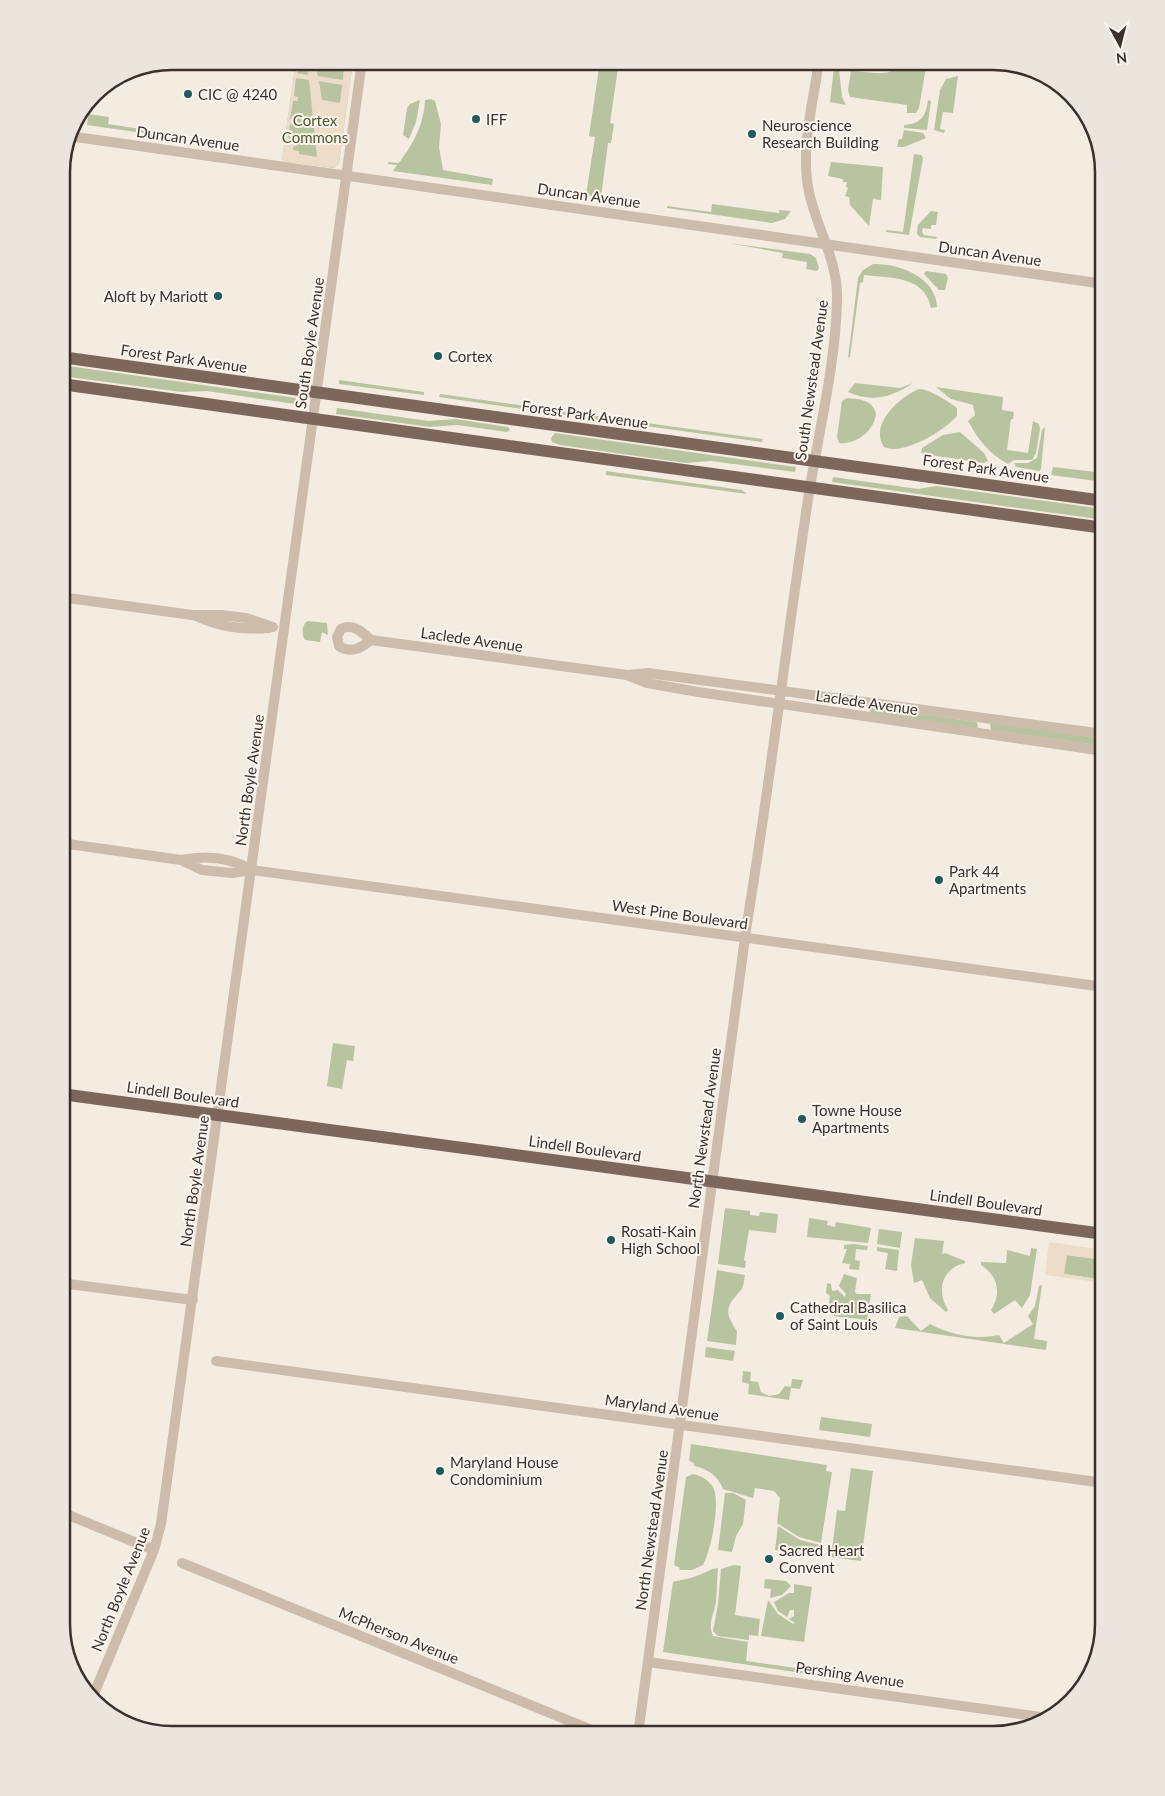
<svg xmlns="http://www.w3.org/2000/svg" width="1165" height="1796" viewBox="0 0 1165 1796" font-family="Lato,sans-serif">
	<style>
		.green { fill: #b8c4a0 }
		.plaza { fill: #ecdcc8; fill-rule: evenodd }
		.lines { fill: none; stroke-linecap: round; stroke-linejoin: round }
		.minor { stroke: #cdbbac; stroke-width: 10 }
		.major { stroke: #7d675c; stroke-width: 12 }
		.poi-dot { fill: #1f5a5e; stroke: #fbf5ee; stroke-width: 2 }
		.labels { text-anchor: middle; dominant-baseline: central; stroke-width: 4; stroke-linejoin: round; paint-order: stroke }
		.poi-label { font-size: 15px; fill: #3b302b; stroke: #fbf5ee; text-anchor: start }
		.park-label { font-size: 15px; fill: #4a5a2e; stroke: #fbf5ee }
		.street-label { font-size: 15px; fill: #3b302b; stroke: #fbf5ee }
		.rim { fill: none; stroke: #3b302b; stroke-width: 2.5 }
	</style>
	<rect width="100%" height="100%" fill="#f4ebe1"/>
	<path class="green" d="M 296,61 L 353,61 L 339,163 L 334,168 L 284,161 L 282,159 Z
		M 600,61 L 619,61 L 610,123 L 614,124 L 611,143 L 608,143 L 601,197 L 586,195 L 595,137 L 589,136 Z
		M 909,61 L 927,61 L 919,108 L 916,113 L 907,113 L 907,105 L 850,97 L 848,90 L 851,71 C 878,72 885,79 909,61 Z
		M 834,68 L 839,70 L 842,97 L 846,105 L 830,102 Z
		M 958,76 L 953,113 L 943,112 L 940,129 L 945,130 L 944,133 L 934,130 L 940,90 L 946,79 Z
		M 431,99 L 435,101 L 441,124 L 439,147 L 443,170 L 493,179 L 492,185 L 393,171 L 397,165 L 388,164 L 388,162 L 399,163 C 413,144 424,125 425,100 Z
		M 420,100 L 416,122 L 409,139 L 403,135 L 407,108 L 410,104 Z
		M 928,100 L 931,101 L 927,130 L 904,128 L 904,125 C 921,124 926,116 928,100 Z
		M 88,114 L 109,117 L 108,124 L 185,136 L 185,139 L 87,125 Z
		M 904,130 L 923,133 L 926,138 L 904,147 L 897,147 L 899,139 L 902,139 Z
		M 914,154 L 921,155 L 923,158 L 909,235 L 886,232 L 886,230 L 903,232 Z
		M 831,162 L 883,167 L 881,200 L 873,199 L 869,226 L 850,205 L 849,197 L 845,196 L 848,188 L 846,187 L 847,182 L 843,182 L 843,179 L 828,176 Z
		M 712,204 L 779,213 L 779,210 L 791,211 L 785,219 L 772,223 L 667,208 L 667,206 L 711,212 Z
		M 931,211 L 938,212 L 936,225 L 931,225 L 931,229 L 923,228 L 922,232 L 924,235 L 937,237 L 936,239 L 920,237 L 917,234 L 918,225 Z
		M 728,243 L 810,254 L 816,258 L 819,268 L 817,271 L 806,269 L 807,262 L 782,258 L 783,253 Z
		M 873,264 C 899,263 936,277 937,307 L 931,308 C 925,276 891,278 864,275 L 863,282 L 860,283 L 850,357 L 848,358 L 858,278 L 863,270 Z
		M 926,271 L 946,274 L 948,278 L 945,290 L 939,290 L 924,274 Z
		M 61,365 L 296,398 L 295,404 L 207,391 L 182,392 L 61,376 Z
		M 339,380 L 424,392 L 424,395 L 339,384 Z
		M 855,383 L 900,388 L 913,383 C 893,397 871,403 848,392 Z
		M 936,387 L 1003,397 L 1002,410 L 1014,412 L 1013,419 L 1011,419 L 1007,450 L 1028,453 L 1033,421 L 1039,424 L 1040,429 L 1036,453 L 1032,460 L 1014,460 L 1008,464 C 989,454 978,439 968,421 L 975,415 L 973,405 L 951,399 Z
		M 919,389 C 927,388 950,402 957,408 L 957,416 C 944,431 903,456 884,447 C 869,425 899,397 919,389 Z
		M 440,394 L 534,407 L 538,408 L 536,411 L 439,397 Z
		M 847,398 C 860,399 873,400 876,414 C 874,431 856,445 839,443 L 837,437 L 842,401 Z
		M 337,408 L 428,421 L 455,419 L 508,427 L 510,430 L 507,432 L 457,425 L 430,427 L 336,414 Z
		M 552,410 L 763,439 L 762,442 L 558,414 Z
		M 1045,427 L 1041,469 L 1039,471 L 1016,467 L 1014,463 L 1028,463 L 1037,458 L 1042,430 Z
		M 960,432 L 984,453 L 988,461 L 984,463 L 923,454 L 921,452 L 922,448 L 943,435 Z
		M 555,433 L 796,467 L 795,472 L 711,461 L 685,463 L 560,445 L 552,442 L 551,438 Z
		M 1053,467 L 1104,473 L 1104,482 L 1051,475 Z
		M 606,471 L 742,490 L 747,494 L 606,475 Z
		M 833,477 L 918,489 L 936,486 L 1104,509 L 1104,520 L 832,482 Z
		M 308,621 L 327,623 L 328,635 L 322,632 L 320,642 L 305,640 C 301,634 302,624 308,621 Z
		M 870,707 L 977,722 L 978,727 L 976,729 L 870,714 Z
		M 993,723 L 1098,738 L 1099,742 L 1096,745 L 991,730 L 990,724 Z
		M 333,1043 L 355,1046 L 353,1061 L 347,1060 L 342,1089 L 327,1086 Z
		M 725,1208 L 750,1211 L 750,1215 L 759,1216 L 760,1212 L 778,1214 L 776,1233 L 749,1230 L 744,1260 L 746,1261 L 745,1268 L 718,1264 Z
		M 809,1218 L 828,1221 L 827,1225 L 835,1227 L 836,1222 L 871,1228 L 868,1243 L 807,1237 Z
		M 879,1229 L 902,1232 L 900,1248 L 877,1244 Z
		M 915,1238 L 944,1241 L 942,1254 L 945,1253 L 965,1261 L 965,1263 C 942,1268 936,1291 948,1310 L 946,1312 L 930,1298 L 922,1280 L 914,1283 L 911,1265 Z
		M 854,1244 L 868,1246 L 867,1250 L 856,1249 L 855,1260 L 860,1261 L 859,1270 L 849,1269 L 850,1264 L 842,1263 L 847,1249 L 844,1249 L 844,1245 Z
		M 877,1247 L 899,1250 L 897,1271 L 885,1269 L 888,1253 L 877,1251 Z
		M 1031,1248 L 1037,1249 L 1030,1295 L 1022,1308 L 1015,1300 L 994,1314 L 991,1310 C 1002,1293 998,1276 981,1265 L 981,1262 L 1006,1263 L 1007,1250 L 1030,1256 Z
		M 1066,1255 L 1104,1260 L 1104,1280 L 1064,1274 Z
		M 717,1270 L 745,1275 C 744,1279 744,1287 741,1290 C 727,1306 723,1311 737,1331 L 736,1345 L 707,1341 Z
		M 844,1274 L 857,1278 L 855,1292 L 857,1294 L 871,1294 L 867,1320 L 834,1316 L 829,1302 L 830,1296 L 826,1293 L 827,1283 L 831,1284 L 832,1291 L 838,1290 L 845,1297 L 846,1294 L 839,1286 Z
		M 1042,1285 L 1034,1339 L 1047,1341 L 1046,1350 L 895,1328 L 899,1317 L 907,1316 L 921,1331 L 930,1324 C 952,1335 974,1340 999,1335 L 1004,1343 L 1033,1324 L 1028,1316 L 1035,1306 L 1039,1286 Z
		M 706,1347 L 735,1351 L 733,1361 L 705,1357 Z
		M 743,1371 L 751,1372 L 750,1381 L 758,1382 L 761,1392 L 769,1396 L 779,1394 L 785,1386 L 791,1387 L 792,1379 L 803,1380 L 800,1389 L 791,1388 L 789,1400 L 748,1394 L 749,1384 L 742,1382 Z
		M 821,1417 L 872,1424 L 870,1437 L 819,1430 Z
		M 691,1444 L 827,1465 L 826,1471 L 832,1472 L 821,1543 L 799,1537 L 777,1523 L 780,1498 L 774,1491 L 755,1488 L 753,1498 L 723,1489 C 718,1476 708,1469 694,1466 L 694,1463 L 689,1461 Z
		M 851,1468 L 873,1471 L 861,1561 L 831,1557 L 837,1510 L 845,1511 Z
		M 693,1474 C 701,1476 708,1479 713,1487 C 721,1501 711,1551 703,1565 L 692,1570 L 679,1570 L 680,1568 L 674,1565 L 686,1477 Z
		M 725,1493 L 733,1493 L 746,1500 L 743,1524 L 736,1536 L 732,1552 L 718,1550 Z
		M 778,1526 L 800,1540 L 821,1545 L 820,1555 L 775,1550 Z
		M 734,1565 L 741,1566 L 735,1615 L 760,1619 L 758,1636 L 749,1635 L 749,1640 L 718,1636 L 713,1631 L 718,1604 L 721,1569 Z
		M 718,1568 C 717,1579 717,1590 716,1601 C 715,1613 707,1623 713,1636 L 748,1642 L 746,1661 L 810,1670 L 808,1674 L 663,1652 L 673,1582 C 680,1580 690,1579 699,1575 C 707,1572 710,1569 718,1568 Z
		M 765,1579 L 786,1581 L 791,1586 L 782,1595 L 770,1598 L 771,1589 L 764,1588 Z
		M 794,1584 L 812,1587 L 804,1642 L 761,1636 L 768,1600 L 778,1614 L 793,1624 L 795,1623 L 789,1619 L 794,1616 L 794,1610 L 790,1610 L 787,1617 L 778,1611 L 774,1602 L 789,1593 L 794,1593 Z"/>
	<path class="plaza" d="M 296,61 L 299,61 L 297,73 L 308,75 L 307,61 L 314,61 L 318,76 L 343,80 L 344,61 L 348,61 L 348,68 L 350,68 L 353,61 L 339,163 L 335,168 L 284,161 L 282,159 ZM 296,78 L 309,80 L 317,157 L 299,154 L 299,151 L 293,150 L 293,147 L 297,145 L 288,137 L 290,124 L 297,125 L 297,120 L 290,119 L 293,101 L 298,101 L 298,97 L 294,96 ZM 319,81 L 342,85 L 340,103 L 322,100 Z
		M 1049,1242 L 1104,1250 L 1104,1260 L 1067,1255 L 1064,1274 L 1104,1280 L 1104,1283 L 1045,1275 Z"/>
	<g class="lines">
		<path class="minor" d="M 69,136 L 1104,284
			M 61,597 L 192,615 L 221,615 L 246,618 L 273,627
			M 194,615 C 219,627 242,630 269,628
			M 371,640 C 361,648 351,654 339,646 L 337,637 L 341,629 C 353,623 362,632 371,640 L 627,675 L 647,683 L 698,692 L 1104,751
			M 628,675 L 648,673 L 1104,734
			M 61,843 L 181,860 L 202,870 L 232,873 L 252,870
			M 181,860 C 206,855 230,857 252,870 L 1104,987
			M 61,1283 L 193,1300
			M 216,1361 L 1104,1483
			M 61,1512 L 154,1550
			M 182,1563 L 604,1735
			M 648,1662 L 1048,1718
			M 93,1696 L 154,1550 L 161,1524 L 362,61
			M 638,1735 L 747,923 C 770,784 786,645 807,506 C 817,438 835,370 837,302 C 839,262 817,230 809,192 C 800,150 813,104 819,61"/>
		<path class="major" d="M 61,357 L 1104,501
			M 61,384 L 1104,528
			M 61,1094 L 1104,1234"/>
	</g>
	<g class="poi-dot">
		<circle cx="188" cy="94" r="5"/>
		<circle cx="476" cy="119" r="5"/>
		<circle cx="752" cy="134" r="5"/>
		<circle cx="218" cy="296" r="5"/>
		<circle cx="438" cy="356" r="5"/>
		<circle cx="939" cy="880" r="5"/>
		<circle cx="802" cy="1119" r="5"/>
		<circle cx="611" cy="1240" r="5"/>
		<circle cx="780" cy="1316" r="5"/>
		<circle cx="440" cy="1471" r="5"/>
		<circle cx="769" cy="1559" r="5"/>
	</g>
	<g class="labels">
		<g class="poi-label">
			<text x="198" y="94">CIC @ 4240</text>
			<text x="486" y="119">IFF</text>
			<text x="762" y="125">Neuroscience<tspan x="762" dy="17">Research Building</tspan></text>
			<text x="208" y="296" text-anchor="end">Aloft by Mariott</text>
			<text x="448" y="356">Cortex</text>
			<text x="949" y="871">Park 44<tspan x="949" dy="17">Apartments</tspan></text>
			<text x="812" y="1110">Towne House<tspan x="812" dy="17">Apartments</tspan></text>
			<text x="621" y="1231">Rosati-Kain<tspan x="621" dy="17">High School</tspan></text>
			<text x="790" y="1307">Cathedral Basilica<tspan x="790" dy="17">of Saint Louis</tspan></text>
			<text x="450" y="1462">Maryland House<tspan x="450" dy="17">Condominium</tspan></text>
			<text x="779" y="1550">Sacred Heart<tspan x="779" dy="17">Convent</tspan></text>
		</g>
		<g class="park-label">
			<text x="315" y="120">Cortex<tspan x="315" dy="17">Commons</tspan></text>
		</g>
		<g class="street-label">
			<text transform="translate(188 138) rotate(8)">Duncan Avenue</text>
			<text transform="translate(589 195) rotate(8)">Duncan Avenue</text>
			<text transform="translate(990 253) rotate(8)">Duncan Avenue</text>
			<text transform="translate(309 343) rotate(-82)">South Boyle Avenue</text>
			<text transform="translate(184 358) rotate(8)">Forest Park Avenue</text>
			<text transform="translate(811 380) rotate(-82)">South Newstead Avenue</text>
			<text transform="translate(585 414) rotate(8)">Forest Park Avenue</text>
			<text transform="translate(986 468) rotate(8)">Forest Park Avenue</text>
			<text transform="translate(472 639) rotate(8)">Laclede Avenue</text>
			<text transform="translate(867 702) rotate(8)">Laclede Avenue</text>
			<text transform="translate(249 780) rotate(-82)">North Boyle Avenue</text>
			<text transform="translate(680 914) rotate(8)">West Pine Boulevard</text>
			<text transform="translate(183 1094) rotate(8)">Lindell Boulevard</text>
			<text transform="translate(704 1128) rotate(-82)">North Newstead Avenue</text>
			<text transform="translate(585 1148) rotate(8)">Lindell Boulevard</text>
			<text transform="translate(194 1181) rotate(-82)">North Boyle Avenue</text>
			<text transform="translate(986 1202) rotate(8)">Lindell Boulevard</text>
			<text transform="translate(662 1407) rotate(8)">Maryland Avenue</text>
			<text transform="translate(651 1530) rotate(-82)">North Newstead Avenue</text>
			<text transform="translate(120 1589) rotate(-68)">North Boyle Avenue</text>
			<text transform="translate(399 1635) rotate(22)">McPherson Avenue</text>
			<text transform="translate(850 1674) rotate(8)">Pershing Avenue</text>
		</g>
	</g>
	<path d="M0 0H1165V1796H0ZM172 70H993A102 102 0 0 1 1095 172V1624A102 102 0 0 1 993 1726H172A102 102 0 0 1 70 1624V172A102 102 0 0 1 172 70Z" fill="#ece5de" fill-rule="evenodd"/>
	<path class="rim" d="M172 70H993A102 102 0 0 1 1095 172V1624A102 102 0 0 1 993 1726H172A102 102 0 0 1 70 1624V172A102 102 0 0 1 172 70Z"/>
	<g transform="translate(1120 45) rotate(173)" stroke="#fbf5ee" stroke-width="4" paint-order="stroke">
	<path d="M0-4L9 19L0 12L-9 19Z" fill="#3b302b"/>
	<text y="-8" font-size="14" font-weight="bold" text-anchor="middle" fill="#3b302b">N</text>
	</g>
</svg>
